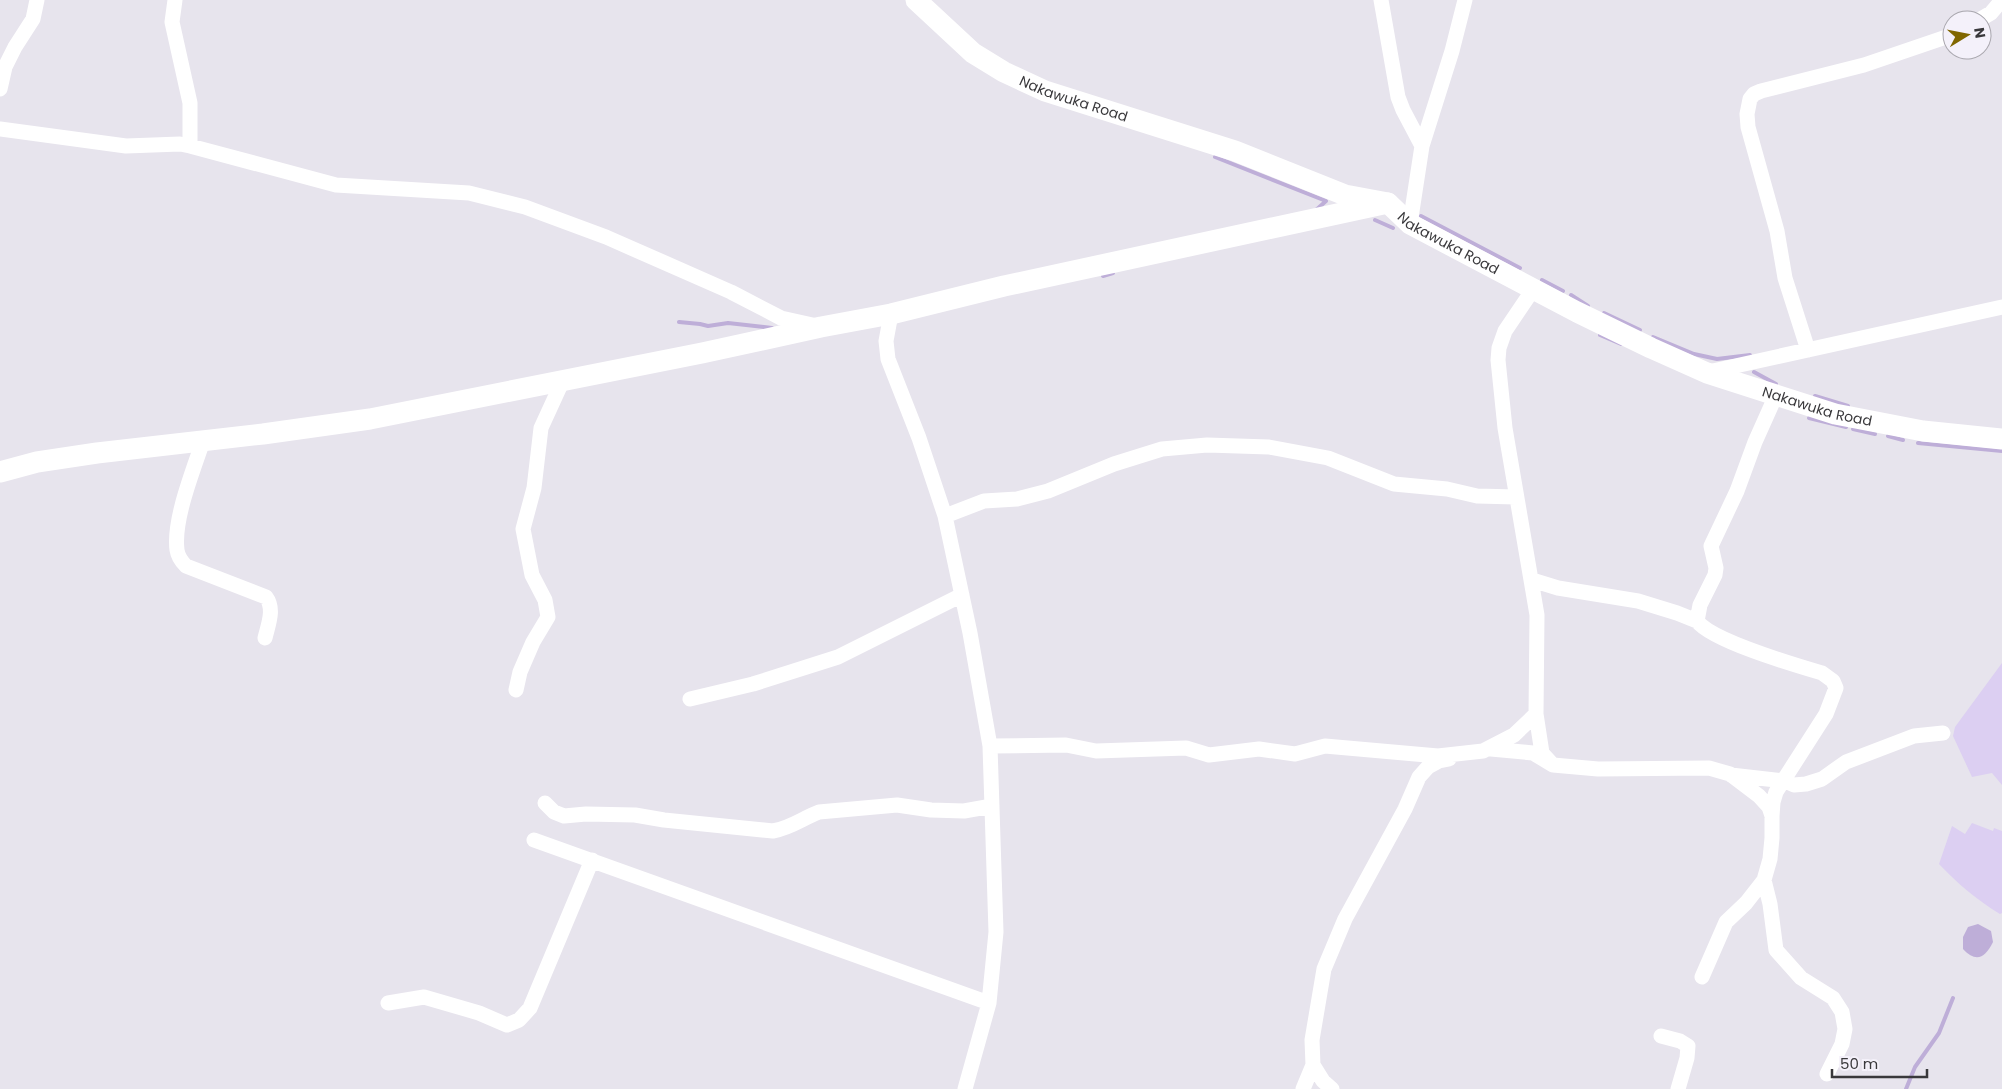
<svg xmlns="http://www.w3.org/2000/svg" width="2002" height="1089" viewBox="0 0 2002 1089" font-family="Poppins,sans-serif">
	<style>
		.green { fill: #dccff2 }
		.water { fill: #beaed8 }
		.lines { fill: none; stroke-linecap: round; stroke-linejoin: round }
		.stream { stroke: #beaed8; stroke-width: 4 }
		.street { stroke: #fff; stroke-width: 15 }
		.secondary { stroke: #fff; stroke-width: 21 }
		.labels { text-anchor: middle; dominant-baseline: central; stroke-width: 5; stroke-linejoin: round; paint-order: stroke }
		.street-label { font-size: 14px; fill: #39383b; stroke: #f4f1fa }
	</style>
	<rect width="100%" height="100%" fill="#e7e4ed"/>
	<path class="green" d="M 2002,663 L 2002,785 L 1992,773 L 1972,777 L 1953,736 L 1955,727 Z
		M 1972,823 L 1993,831 L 1994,828 L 2002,831 L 2002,913 L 2000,914 C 1977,900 1958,884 1939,864 L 1952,826 L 1965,834 Z"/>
	<path class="water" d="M 1978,924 L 1991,931 L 1993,942 C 1985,958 1976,963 1963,949 L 1963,937 L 1968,927 Z"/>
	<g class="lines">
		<path class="stream" d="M 1215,157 L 1326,201 L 1316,210
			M 1421,216 L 1520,268
			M 1375,220 L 1393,228
			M 1103,276 L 1113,273
			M 1542,280 L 1563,291
			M 1571,295 L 1588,306
			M 1604,313 L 1640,330
			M 679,322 L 700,324 L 708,326 L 728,323 L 772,328
			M 1600,335 L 1621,344
			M 1653,337 L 1694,354 L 1717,359 L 1750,355
			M 1754,372 L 1776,384
			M 1815,396 L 1848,406
			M 1809,418 L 1846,427
			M 1853,429 L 1875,434
			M 1888,436 L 1903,440
			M 1918,443 L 2002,451
			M 1906,1089 L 1915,1067 L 1939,1033 L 1953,998"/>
		<path class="street" d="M 175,0 L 172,22 L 190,103 L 190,146
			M 1381,0 L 1398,97 L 1403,110 L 1422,146
			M 1979,20 L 1991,13 L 2002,0
			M 0,89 L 5,67 L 15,47 L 33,19 L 37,0
			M 0,129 L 126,146 L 180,144 L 190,146 L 336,185 L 469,193 L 525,207 L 606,237 L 731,292 L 781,318 L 817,326
			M 1410,224 L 1422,146 L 1452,51 L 1465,0
			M 891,314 L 886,341 L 888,359 L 919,438 L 945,516 L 970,633 L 990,746 L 996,932 L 989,1003 L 965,1089
			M 1808,350 L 1785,278 L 1777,231 L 1748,127 L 1747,114 L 1750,99 L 1754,94 L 1761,91 L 1864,65 L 1952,35
			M 1708,372 L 2002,307
			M 203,441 C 193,471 173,520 177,550 C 178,557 181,561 186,566 L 266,597 C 275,609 268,625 265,638
			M 945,516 L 984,501 L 1017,499 L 1048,491 L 1114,464 L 1162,449 L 1207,445 L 1269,447 L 1328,458 L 1394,484 L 1447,489 L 1477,496 L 1516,497
			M 1532,580 L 1558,588 L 1638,601 L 1677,613 L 1697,621
			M 516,690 L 520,672 L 533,642 L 548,617 L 545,600 L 532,575 L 523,529 L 534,488 L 541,428 L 563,380
			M 690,699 L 753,684 L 838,657 L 962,595
			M 1536,714 L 1542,753 L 1553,765 L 1598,769 L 1709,768 L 1730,774 L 1759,796 L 1769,807 L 1772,816 L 1772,838 L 1770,859 L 1764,880 L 1746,903 L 1726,922 L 1702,977
			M 990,746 L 1066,745 L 1096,751 L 1186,748 L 1209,755 L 1259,749 L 1295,754 L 1325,746 L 1438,756 L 1483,751 L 1514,735 L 1536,714 L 1537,615 L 1505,428 L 1498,360 L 1499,348 L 1505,331 L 1534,288
			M 1491,749 L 1533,753 L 1553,765
			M 1731,775 L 1785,781 L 1794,785 L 1806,784 L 1822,779 L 1846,762 L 1914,736 L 1943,733
			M 545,803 L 554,812 L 564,816 L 586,814 L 635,815 L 664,820 L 773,831 C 791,828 803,818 819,812 L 897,805 L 931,810 L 964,811 L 992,806
			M 1772,816 L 1773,802 L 1776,792 L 1826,714 L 1836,688 L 1833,681 L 1822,673 C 1795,665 1712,641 1697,621 L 1700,605 L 1715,575 L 1716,568 L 1711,546 L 1737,491 L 1755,442 L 1776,395
			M 534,840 L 989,1003
			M 1764,880 L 1770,904 L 1776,950 L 1801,978 L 1833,998 L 1842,1012 L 1845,1029 L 1842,1044 L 1827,1074
			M 388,1003 L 424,997 L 479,1013 L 507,1025 L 519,1020 L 530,1008 L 592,860
			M 1661,1036 L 1680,1041 L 1688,1046 L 1687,1058 L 1678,1089
			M 1303,1089 L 1313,1065
			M 1332,1089 L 1323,1081 L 1313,1065 L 1312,1040 L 1324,969 L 1345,919 L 1405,809 L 1419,777 L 1428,767 L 1439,761 L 1449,759"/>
		<g class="secondary">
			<path id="s1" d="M 916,0 L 973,53 L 1004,72 L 1045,91 L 1235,151 L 1345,195 L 1388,203 L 1410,224 L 1577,312 L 1651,348 L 1707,373 L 1835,414 L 1923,431 L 2002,439"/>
			<path d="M 0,472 L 37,462 L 97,453 L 263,434 L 370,419 L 702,353 L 821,327 L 891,314 L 1004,286 L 1388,203"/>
		</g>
	</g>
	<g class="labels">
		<g class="street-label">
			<text stroke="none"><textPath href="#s1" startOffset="189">Nakawuka Road</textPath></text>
			<text stroke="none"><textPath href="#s1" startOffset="594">Nakawuka Road</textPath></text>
			<text stroke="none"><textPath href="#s1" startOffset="999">Nakawuka Road</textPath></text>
		</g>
	</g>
	<g transform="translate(1967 35) rotate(80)"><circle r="24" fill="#f4f1fa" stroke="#a9a7ae"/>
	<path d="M0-4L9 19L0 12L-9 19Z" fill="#806700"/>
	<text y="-8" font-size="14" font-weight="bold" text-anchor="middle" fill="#39383b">N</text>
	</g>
	<path d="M1832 1069v8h95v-8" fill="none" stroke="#39383b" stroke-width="2.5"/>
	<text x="1840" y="1069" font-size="15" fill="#39383b" stroke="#f4f1fa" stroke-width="4" paint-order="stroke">50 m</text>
</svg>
